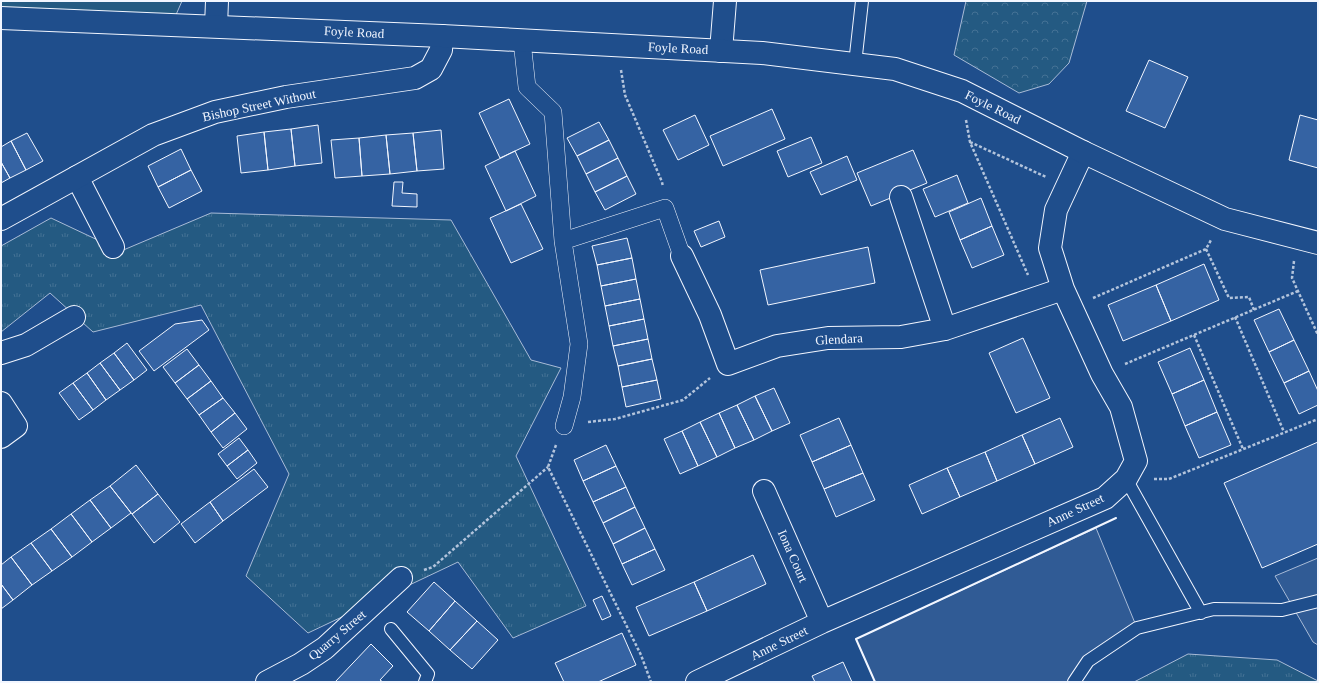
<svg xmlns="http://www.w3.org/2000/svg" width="1319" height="683" viewBox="0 0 1319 683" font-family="Georgia,serif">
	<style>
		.grass { fill: url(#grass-tufts); stroke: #a8bbd7 }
		.forest { fill: url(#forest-crowns); stroke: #a8bbd7 }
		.park { fill: #245a82; stroke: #a8bbd7 }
		.parking { fill: #305b95; stroke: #a8bbd7 }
		.building { fill: #3563a3; stroke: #f2f6ff }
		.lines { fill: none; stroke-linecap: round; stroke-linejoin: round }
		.service-casing { stroke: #f2f6ff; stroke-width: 14 }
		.pedestrian-casing { stroke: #f2f6ff; stroke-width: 18 }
		.minor-casing { stroke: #f2f6ff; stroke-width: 24 }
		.tertiary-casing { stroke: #f2f6ff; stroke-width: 24 }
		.primary-casing { stroke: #f2f6ff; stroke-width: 24 }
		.path { stroke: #b3c4dc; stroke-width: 2.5; stroke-dasharray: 3 2; stroke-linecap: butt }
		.service { stroke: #1f4e8c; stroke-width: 12 }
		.pedestrian { stroke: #1f4e8c; stroke-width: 17 }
		.minor { stroke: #1f4e8c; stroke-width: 22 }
		.tertiary { stroke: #1f4e8c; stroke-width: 22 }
		.primary { stroke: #1f4e8c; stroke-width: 22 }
		.wall { stroke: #f2f6ff; stroke-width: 2 }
		.labels { text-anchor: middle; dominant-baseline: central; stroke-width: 3; stroke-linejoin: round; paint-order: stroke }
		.street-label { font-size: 13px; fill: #f2f6ff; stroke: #1f4e8c }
	</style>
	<defs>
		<pattern id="grass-tufts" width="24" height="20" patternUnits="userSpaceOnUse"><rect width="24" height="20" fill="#245a82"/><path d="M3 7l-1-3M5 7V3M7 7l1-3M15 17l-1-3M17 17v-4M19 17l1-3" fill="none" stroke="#447295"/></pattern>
		<pattern id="forest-crowns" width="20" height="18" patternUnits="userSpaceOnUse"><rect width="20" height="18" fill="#245a82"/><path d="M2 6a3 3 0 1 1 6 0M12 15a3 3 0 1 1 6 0" fill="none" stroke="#447295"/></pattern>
	</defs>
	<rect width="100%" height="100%" fill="#1f4e8c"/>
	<path class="grass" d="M 211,213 L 451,220 L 531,360 L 561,368 L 516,456 L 586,606 L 513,638 L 458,562 L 308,633 L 246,576 L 289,474 L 201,305 L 93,332 L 50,293 L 1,332 L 1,246 L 51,218 L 121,251 Z
		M 1188,654 L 1277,660 L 1318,681 L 1318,682 L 1134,682 Z"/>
	<path class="forest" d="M 966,1 L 1087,1 L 1069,63 L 1049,84 L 1019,93 L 954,55 Z"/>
	<path class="park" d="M 1,1 L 182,1 L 172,24 L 1,18 Z"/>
	<path class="parking" d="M 1096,528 L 1137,628 L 1104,651 L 1074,682 L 875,682 L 856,639 Z
		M 1318,558 L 1318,645 L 1313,642 L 1275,576 Z"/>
	<path class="building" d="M 1149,60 L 1188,77 L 1165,128 L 1126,111 Z
		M 509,99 L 530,144 L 500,158 L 479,113 Z
		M 772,109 L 785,139 L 723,166 L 710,136 Z
		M 695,115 L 709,145 L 678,160 L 663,130 Z
		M 1300,115 L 1318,120 L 1318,168 L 1289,160 Z
		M 599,122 L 609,140 L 577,156 L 567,138 Z
		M 318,125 L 322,163 L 295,166 L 291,129 Z
		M 291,129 L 295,166 L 268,170 L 264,132 Z
		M 441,130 L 444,169 L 417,171 L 413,133 Z
		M 264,132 L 268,170 L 241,173 L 237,136 Z
		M 27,133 L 43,161 L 26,170 L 11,141 Z
		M 413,133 L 417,171 L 390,174 L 386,135 Z
		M 386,135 L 390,174 L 362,176 L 359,138 Z
		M 811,137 L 822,163 L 788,177 L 777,151 Z
		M 359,138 L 362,176 L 335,178 L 331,140 Z
		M 609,140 L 618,158 L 586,174 L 577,156 Z
		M 11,141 L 26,170 L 10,178 L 1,162 L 1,147 Z
		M 181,149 L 191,170 L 158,187 L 148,166 Z
		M 913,150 L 927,183 L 871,206 L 857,173 Z
		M 515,151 L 536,196 L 506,211 L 485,166 Z
		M 847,156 L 857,180 L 821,195 L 810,172 Z
		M 618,158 L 627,176 L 595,192 L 586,174 Z
		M 1,162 L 10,178 L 1,183 Z
		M 191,170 L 202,191 L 169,208 L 158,187 Z
		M 957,175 L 968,203 L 935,217 L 923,189 Z
		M 627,176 L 636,194 L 605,210 L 595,192 Z
		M 394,182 L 403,182 L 402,193 L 417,194 L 417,207 L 392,206 Z
		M 981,198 L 992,226 L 960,240 L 949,212 Z
		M 521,204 L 543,249 L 511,263 L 490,218 Z
		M 719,221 L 725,237 L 701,247 L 694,231 Z
		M 992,226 L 1004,255 L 972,268 L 960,240 Z
		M 627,238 L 632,258 L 597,265 L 592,246 Z
		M 868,247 L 875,283 L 768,305 L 760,270 Z
		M 632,258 L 636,279 L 601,286 L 597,265 Z
		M 1204,264 L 1219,300 L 1171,321 L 1156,285 Z
		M 636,279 L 640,299 L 605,306 L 601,286 Z
		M 1156,285 L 1171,321 L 1123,341 L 1108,305 Z
		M 640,299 L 644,319 L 609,326 L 605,306 Z
		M 1279,309 L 1294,340 L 1269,352 L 1254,320 Z
		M 644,319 L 648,339 L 613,346 L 609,326 Z
		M 202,320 L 209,330 L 154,371 L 139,351 L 175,324 Z
		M 1023,338 L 1050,398 L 1016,413 L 989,353 Z
		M 648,339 L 652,359 L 618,366 L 613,346 Z
		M 1294,340 L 1309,371 L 1284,383 L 1269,352 Z
		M 127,343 L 147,370 L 134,380 L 114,353 Z
		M 1190,348 L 1204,380 L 1172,394 L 1158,362 Z
		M 187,349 L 199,365 L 175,383 L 163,367 Z
		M 114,353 L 134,380 L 120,390 L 100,363 Z
		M 652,359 L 657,380 L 622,387 L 618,366 Z
		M 100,363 L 120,390 L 106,400 L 87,373 Z
		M 199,365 L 211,381 L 187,399 L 175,383 Z
		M 1309,371 L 1318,391 L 1318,405 L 1299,414 L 1284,383 Z
		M 87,373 L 106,400 L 93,410 L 73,383 Z
		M 657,380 L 661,399 L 626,407 L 622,387 Z
		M 1204,380 L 1217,412 L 1185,426 L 1172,394 Z
		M 211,381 L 223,398 L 199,415 L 187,399 Z
		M 73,383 L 93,410 L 79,420 L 59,393 Z
		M 774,388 L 790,423 L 772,431 L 755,396 Z
		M 755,396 L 772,431 L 754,440 L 737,405 Z
		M 223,398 L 235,413 L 211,432 L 199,415 Z
		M 737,405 L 754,440 L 735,448 L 719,413 Z
		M 1217,412 L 1231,445 L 1199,458 L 1185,426 Z
		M 235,413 L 247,429 L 223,448 L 211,432 Z
		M 719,413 L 735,448 L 717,457 L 700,422 Z
		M 839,418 L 851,445 L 812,462 L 800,435 Z
		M 1060,418 L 1073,447 L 1035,464 L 1022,435 Z
		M 700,422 L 717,457 L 698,466 L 682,431 Z
		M 682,431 L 698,466 L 680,474 L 664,439 Z
		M 1022,435 L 1035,464 L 997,481 L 985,452 Z
		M 239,438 L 248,450 L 227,466 L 218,454 Z
		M 1318,442 L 1318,544 L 1262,568 L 1224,483 Z
		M 606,445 L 616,466 L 583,481 L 574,460 Z
		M 851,445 L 863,473 L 824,489 L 812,462 Z
		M 248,450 L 257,463 L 237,479 L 227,466 Z
		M 985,452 L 997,481 L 960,497 L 947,468 Z
		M 136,465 L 158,494 L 132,514 L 110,486 Z
		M 616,466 L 626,487 L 593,502 L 583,481 Z
		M 947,468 L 960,497 L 922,514 L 909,485 Z
		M 254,469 L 268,487 L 223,521 L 210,502 Z
		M 863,473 L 875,500 L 836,517 L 824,489 Z
		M 110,486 L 131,513 L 111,528 L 90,500 Z
		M 626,487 L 635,507 L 603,523 L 593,502 Z
		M 158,494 L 180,522 L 154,543 L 132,514 Z
		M 90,500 L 111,528 L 92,542 L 71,514 Z
		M 210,502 L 223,521 L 195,543 L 181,524 Z
		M 635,507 L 645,528 L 613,544 L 603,523 Z
		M 71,514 L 92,542 L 72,557 L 51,529 Z
		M 645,528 L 655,549 L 622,564 L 613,544 Z
		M 51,529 L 72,557 L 52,571 L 31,543 Z
		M 31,543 L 52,571 L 32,585 L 11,557 Z
		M 655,549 L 665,570 L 632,585 L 622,564 Z
		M 753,555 L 766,584 L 707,611 L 694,582 Z
		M 11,557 L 32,585 L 13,600 L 1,584 L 1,565 Z
		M 434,582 L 455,601 L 429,631 L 407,612 Z
		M 694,582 L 707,611 L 649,636 L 636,607 Z
		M 1,584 L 13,600 L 1,609 Z
		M 602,596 L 611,616 L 602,620 L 593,600 Z
		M 455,601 L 477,621 L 450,650 L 429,631 Z
		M 477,621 L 498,640 L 472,669 L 450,650 Z
		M 622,633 L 636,665 L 598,682 L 564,682 L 555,663 Z
		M 371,644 L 393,666 L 380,680 L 383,682 L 335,682 Z
		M 843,662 L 852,682 L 815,682 L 812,676 Z"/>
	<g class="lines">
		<g class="service-casing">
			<path id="service" d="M 855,64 L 862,1
				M 1126,479 L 1201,613
				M 391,629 L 428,674 L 425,682
				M 1074,682 L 1088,661 L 1137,628 L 1214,609 L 1282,610 L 1318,601"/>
		</g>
		<g class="pedestrian-casing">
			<path id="pedestrian" d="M 522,41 L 527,87 L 553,112 L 563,241 L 579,344 L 572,397 L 564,426
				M 563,241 L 665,208 L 682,256"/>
		</g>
		<g class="minor-casing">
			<path id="minor" d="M 216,26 L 217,1
				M 721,51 L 725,1
				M 77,177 L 113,247
				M 901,197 L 945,329
				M 682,256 L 710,315 L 728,364 L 777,346 L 828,338 L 901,337 L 945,329 L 1063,289
				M 1,353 L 26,345 L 74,317
				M 1,403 L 16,426 L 1,437
				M 764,491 L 822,622
				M 267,682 L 301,664 L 325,648 L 401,578
				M 697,682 L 822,622 L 1105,498 L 1126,479 L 1136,461 L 1121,407 L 1102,374 L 1063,289 L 1050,248 L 1056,210 L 1083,152"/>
		</g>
		<g class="tertiary-casing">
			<path id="tertiary" d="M 1,219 L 153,135 L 215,112 L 286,97 L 415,78 L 431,69 L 441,50 L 442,36"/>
		</g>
		<g class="primary-casing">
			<path id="primary" d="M 1,18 L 442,36 L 762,53 L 895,69 L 962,91 L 1083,152 L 1225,219 L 1318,243"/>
		</g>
		<path class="path" d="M 621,70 L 625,95 L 662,182 L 663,187
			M 966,120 L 970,142 L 1028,275
			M 970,142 L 1046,177
			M 1206,249 L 1229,298 L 1249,297 L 1254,310
			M 1294,261 L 1292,278 L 1318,335
			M 1093,298 L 1206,249 L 1211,240
			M 1235,317 L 1284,432
			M 1194,335 L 1243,449
			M 1125,364 L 1298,291
			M 588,422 L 615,419 L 683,400 L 710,378
			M 556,445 L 548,467 L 641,655 L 651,682
			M 1154,479 L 1169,479 L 1318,419
			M 424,570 L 433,567 L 548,467"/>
		<use href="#service" class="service"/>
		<use href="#pedestrian" class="pedestrian"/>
		<use href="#minor" class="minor"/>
		<use href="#tertiary" class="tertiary"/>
		<use href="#primary" class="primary"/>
		<path class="wall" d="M 875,682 L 856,639 L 1116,518"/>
	</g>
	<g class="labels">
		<g class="street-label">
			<text transform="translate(354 32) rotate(3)">Foyle Road</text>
			<text transform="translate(678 48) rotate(3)">Foyle Road</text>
			<text transform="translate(259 105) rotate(-12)">Bishop Street Without</text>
			<text transform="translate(993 107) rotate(26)">Foyle Road</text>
			<text transform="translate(839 339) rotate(-3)">Glendara</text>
			<text transform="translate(1075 510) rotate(-25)">Anne Street</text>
			<text transform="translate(793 556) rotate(66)">Iona Court</text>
			<text transform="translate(337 635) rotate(-40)">Quarry Street</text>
			<text transform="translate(779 643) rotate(-26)">Anne Street</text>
		</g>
	</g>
	<rect width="1319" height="683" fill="none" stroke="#f2f6ff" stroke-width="4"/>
</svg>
